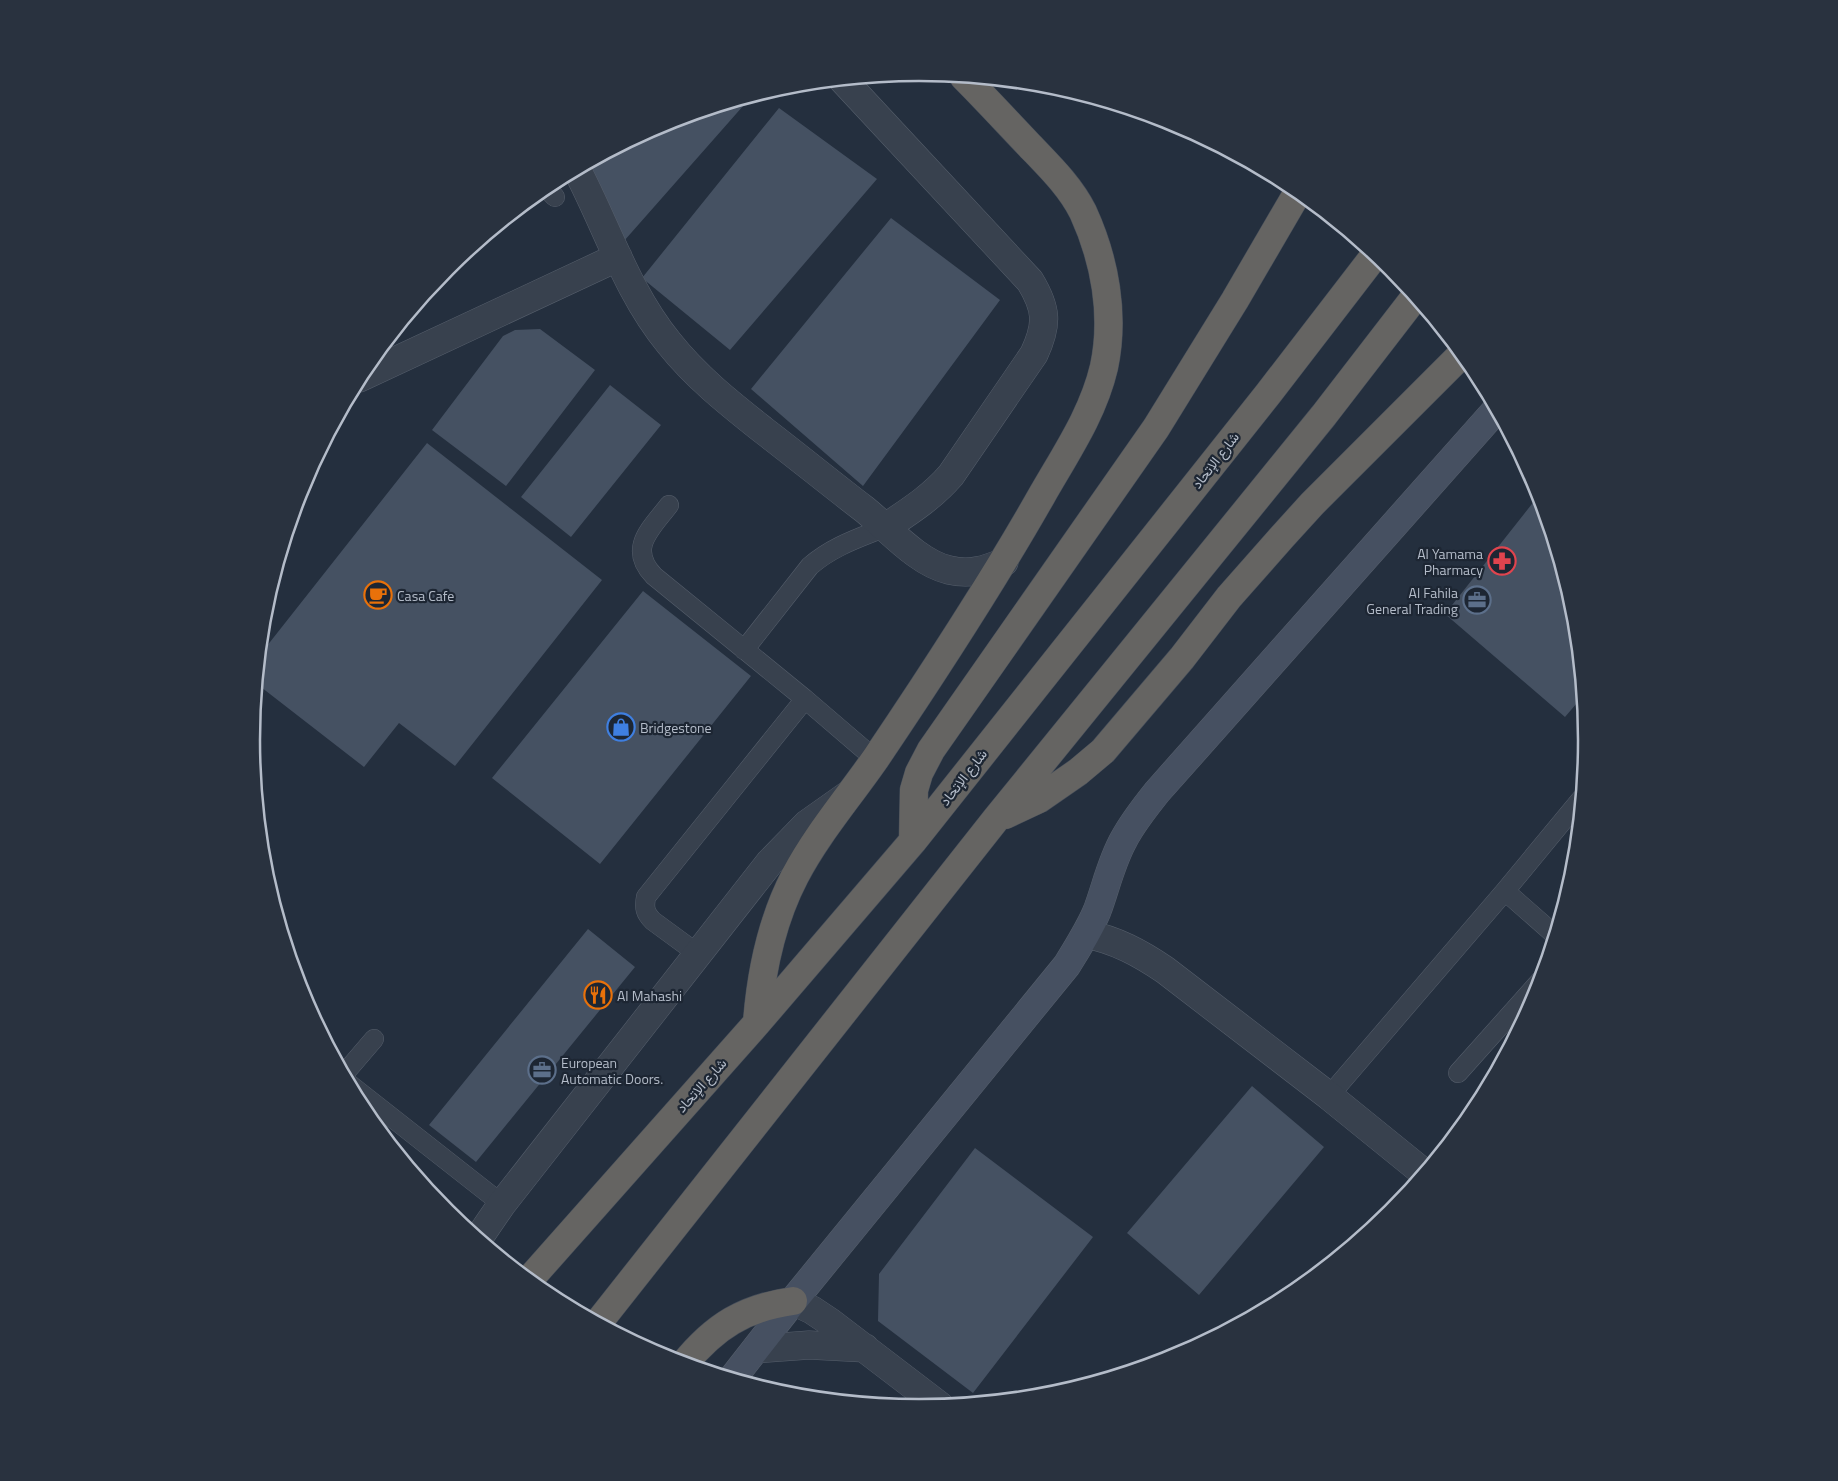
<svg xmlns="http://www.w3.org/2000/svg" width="1838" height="1481" viewBox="0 0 1838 1481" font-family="'Titillium Web',Vazirmatn,sans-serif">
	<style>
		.building { fill: #455162 }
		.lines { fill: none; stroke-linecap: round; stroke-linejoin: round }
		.service-casing { stroke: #565f6c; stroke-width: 20 }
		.minor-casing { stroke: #565f6c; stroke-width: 29 }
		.tertiary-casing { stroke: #565f6c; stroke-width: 29 }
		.secondary-casing { stroke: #565f6c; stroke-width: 29 }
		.trunk-casing { stroke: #434c59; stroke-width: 29 }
		.service { stroke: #38414e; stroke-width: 19 }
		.minor { stroke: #38414e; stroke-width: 28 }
		.tertiary { stroke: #38414e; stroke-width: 28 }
		.secondary { stroke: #465061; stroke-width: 28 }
		.trunk { stroke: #656462; stroke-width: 28 }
		.labels { text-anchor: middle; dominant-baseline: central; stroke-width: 4.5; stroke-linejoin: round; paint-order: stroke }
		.street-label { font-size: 14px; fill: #b4bcc9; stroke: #1d2633 }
		.poi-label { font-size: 14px; fill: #b4bcc9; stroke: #1d2633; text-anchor: start }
		.rim { fill: none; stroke: #b4bcc9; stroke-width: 2.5 }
	</style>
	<rect width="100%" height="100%" fill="#242f3e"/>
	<path class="building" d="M 751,97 L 624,241 L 587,164 L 664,123 Z
		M 779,108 L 877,179 L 730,350 L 642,278 Z
		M 891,218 L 1000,300 L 863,486 L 751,389 Z
		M 540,329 L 595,370 L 506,486 L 432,430 L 503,336 L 515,330 Z
		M 610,385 L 661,425 L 571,537 L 521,497 Z
		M 427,443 L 602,580 L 455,766 L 399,723 L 364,767 L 257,684 L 259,656 Z
		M 1539,495 L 1574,610 L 1583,696 L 1565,717 L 1445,614 Z
		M 643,591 L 751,676 L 600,864 L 492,778 Z
		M 588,929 L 635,967 L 476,1162 L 429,1125 Z
		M 1252,1086 L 1324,1147 L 1199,1295 L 1127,1233 Z
		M 975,1148 L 1093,1237 L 973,1393 L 878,1321 L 879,1274 Z"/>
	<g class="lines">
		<g class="service-casing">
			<path id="service" d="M 545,187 L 555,197
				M 669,505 C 651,529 627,548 654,576 L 805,699 L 875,759
				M 744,650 L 810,566 C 833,546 859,538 886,527
				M 1505,891 L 1555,935
				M 698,954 L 653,921 C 645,913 644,908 646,897 L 805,699
				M 1458,1073 L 1541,980
				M 344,1074 L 374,1039
				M 348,1083 L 502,1204
				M 1329,1096 L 1505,891 L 1581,799"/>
		</g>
		<g class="minor-casing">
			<path id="minor" d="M 843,80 L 1030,281 C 1047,309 1048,324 1034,354 L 951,475 C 932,497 910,511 886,527
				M 577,170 C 607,227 627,292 669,343 C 696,377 729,403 763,430 C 797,456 830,483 864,509 C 889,529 918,563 949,570 C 970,575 985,570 1004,562
				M 359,378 L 618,257
				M 1086,934 C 1116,940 1140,953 1165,970 L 1329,1096 L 1424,1173
				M 793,1301 L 812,1310 L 830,1322 L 940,1406
				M 756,1349 L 809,1345 L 865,1348"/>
		</g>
		<g class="tertiary-casing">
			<path id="tertiary" d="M 478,1239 L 502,1204 L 770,862 L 807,824 L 848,795"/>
		</g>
		<g class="secondary-casing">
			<path id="secondary" d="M 732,1379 L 793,1301 L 1067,965 C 1078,947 1089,930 1097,911 C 1106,887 1111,862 1124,839 C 1133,822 1145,807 1157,792 L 1496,410"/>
		</g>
		<g class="trunk-casing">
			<path id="trunk" d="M 1005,815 L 1039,799 L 1078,772 L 1103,751 L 1182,658 L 1229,597 L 1282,537 L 1312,504 L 1462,354
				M 913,841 L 914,790 L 919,773 L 931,750 L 1156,428 L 1235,300 L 1298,192
				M 757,1023 C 761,971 771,922 795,876 C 817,834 849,797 876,758 C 934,672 991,585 1042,495 C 1066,453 1093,414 1104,367 C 1115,315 1105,260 1083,212 C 1070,186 1049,166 1028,144 C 1007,122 986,99 964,77
				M 529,1280 L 757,1023 L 913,841 L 1268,394 L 1375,255
				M 598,1323 L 996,819 L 1324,415 L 1415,297
				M 684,1364 C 715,1326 744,1308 793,1301"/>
		</g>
		<use href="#service" class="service"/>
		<use href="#minor" class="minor"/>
		<use href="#tertiary" class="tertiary"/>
		<use href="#secondary" class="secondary"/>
		<use href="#trunk" class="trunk"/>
	</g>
	<defs>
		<g id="pharmacy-ring" transform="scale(1.4375)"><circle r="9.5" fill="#1d2633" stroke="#e0444e" stroke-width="1.5"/><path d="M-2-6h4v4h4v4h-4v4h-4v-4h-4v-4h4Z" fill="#e0444e"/></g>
		<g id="cafe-ring" transform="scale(1.4375)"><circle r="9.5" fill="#1d2633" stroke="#e8710a" stroke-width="1.5"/><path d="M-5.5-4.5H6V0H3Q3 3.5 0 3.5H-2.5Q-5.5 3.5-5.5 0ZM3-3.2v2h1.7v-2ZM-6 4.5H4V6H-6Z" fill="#e8710a"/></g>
		<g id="office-ring" transform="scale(1.4375)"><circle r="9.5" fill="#1d2633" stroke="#5c6f8a" stroke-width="1.5"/><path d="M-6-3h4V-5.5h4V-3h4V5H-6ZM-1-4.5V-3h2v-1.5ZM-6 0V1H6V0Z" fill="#5c6f8a"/></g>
		<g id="shop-ring" transform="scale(1.4375)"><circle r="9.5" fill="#1d2633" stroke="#3f7fe0" stroke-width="1.5"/><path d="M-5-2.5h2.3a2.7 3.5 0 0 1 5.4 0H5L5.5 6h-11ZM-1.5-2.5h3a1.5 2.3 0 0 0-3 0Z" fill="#3f7fe0"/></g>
		<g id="restaurant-ring" transform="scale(1.4375)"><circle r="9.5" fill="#1d2633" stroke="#e8710a" stroke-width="1.5"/><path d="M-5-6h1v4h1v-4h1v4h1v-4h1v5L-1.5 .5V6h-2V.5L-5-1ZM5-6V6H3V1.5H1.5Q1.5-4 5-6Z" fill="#e8710a"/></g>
	</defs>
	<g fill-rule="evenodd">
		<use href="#pharmacy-ring" x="1502" y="561"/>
		<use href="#cafe-ring" x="378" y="595"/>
		<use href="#office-ring" x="1477" y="600"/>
		<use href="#shop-ring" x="621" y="727"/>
		<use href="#restaurant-ring" x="598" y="995"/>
		<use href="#office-ring" x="542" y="1070"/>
	</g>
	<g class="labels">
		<g class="street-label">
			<text transform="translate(1215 460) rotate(-52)">شارع الإتحاد</text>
			<text transform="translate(963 777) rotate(-52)">شارع الإتحاد</text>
			<text transform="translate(701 1085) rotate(-48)">شارع الإتحاد</text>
		</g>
		<g class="poi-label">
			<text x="1483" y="553" text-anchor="end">Al Yamama<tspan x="1483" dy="16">Pharmacy</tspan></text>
			<text x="1458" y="592" text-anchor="end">Al Fahila<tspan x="1458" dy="16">General Trading</tspan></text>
			<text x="397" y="595">Casa Cafe</text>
			<text x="640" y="727">Bridgestone</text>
			<text x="617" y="995">Al Mahashi</text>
			<text x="561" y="1062">European<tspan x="561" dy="16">Automatic Doors.</tspan></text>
		</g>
	</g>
	<path d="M0 0H1838V1481H0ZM260 740a659 659 0 1 1 1318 0a659 659 0 1 1-1318 0Z" fill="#29323f" fill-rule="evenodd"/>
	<path class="rim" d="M260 740a659 659 0 1 1 1318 0a659 659 0 1 1-1318 0Z"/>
</svg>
